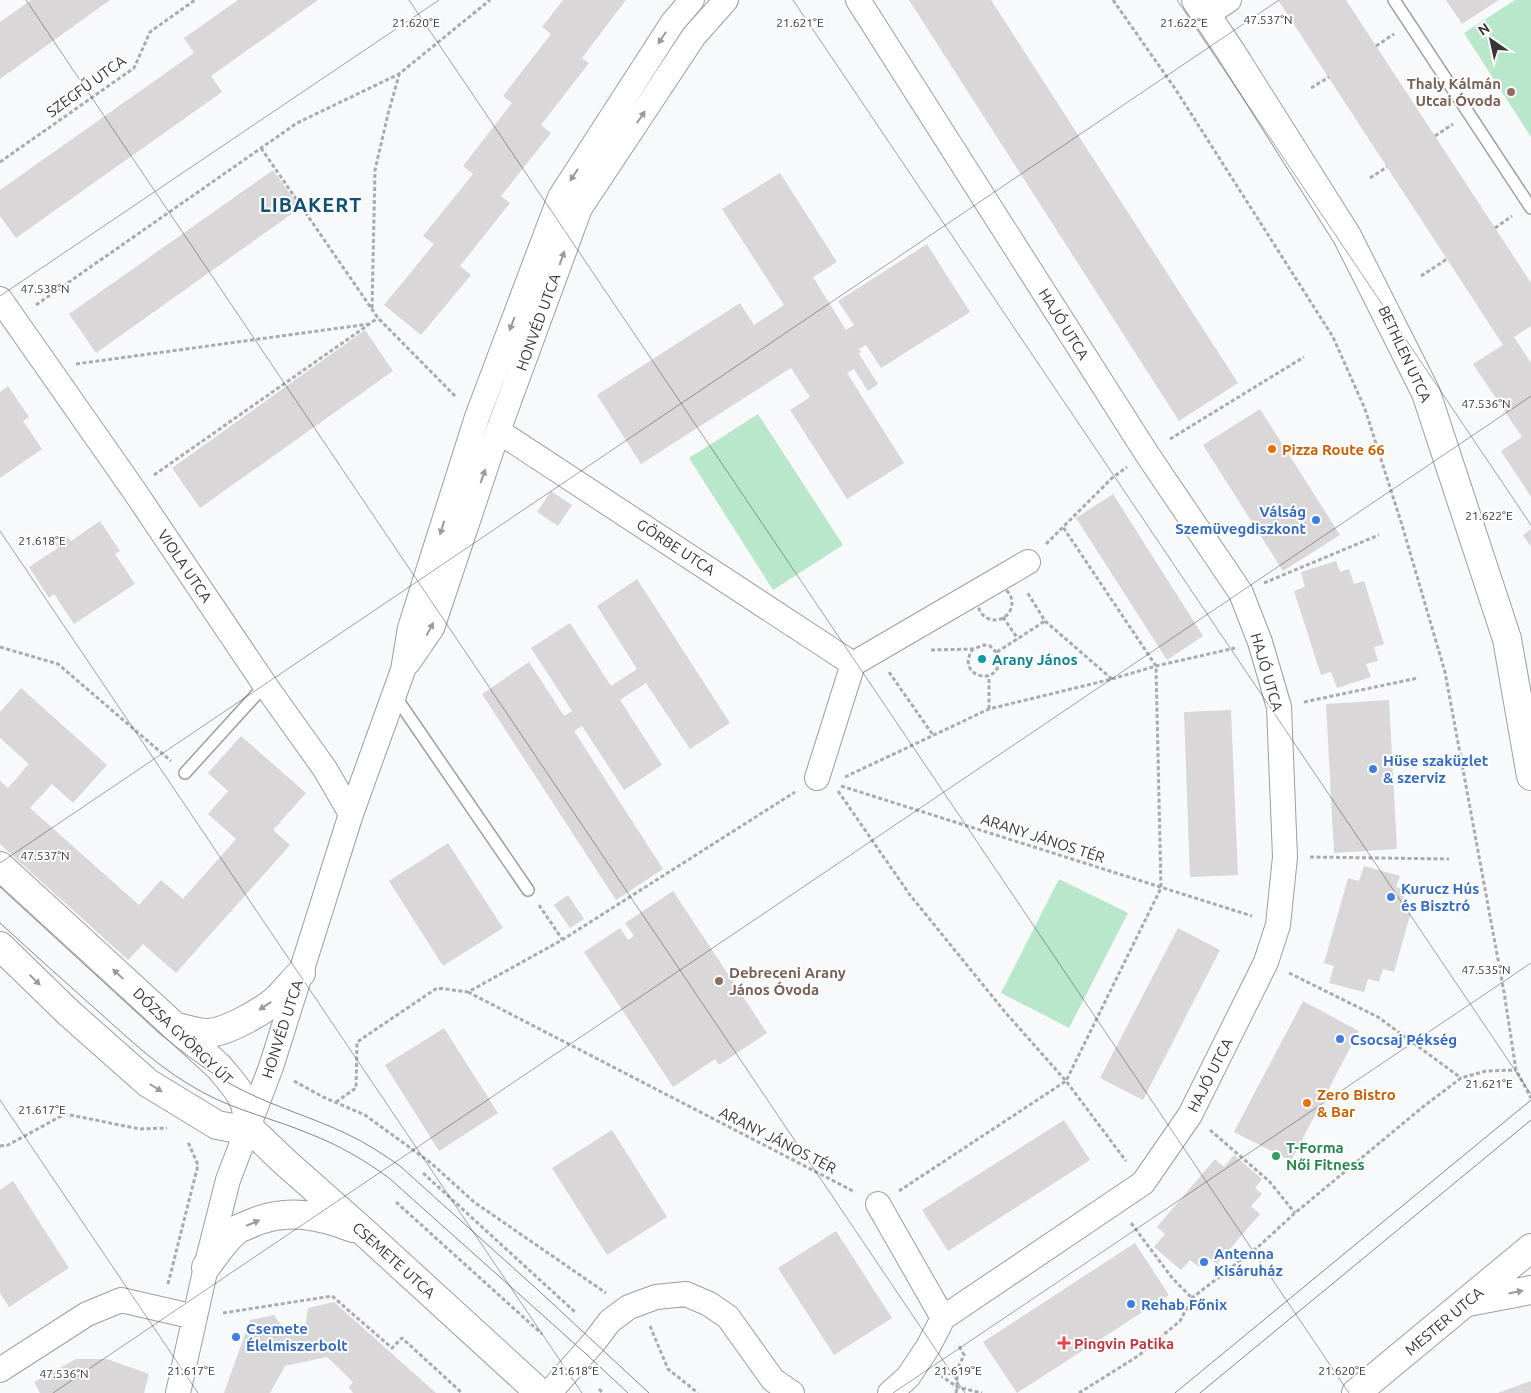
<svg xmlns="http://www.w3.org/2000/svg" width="1531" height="1393" viewBox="0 0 1531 1393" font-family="Ubuntu,sans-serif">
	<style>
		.green { fill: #b8e7cb }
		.building { fill: #d9d7d7 }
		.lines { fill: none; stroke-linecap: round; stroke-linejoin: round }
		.lane-casing { stroke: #9d9e9f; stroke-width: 14 }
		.street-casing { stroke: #9d9e9f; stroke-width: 26 }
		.secondary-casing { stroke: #9d9e9f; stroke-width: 30 }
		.path { stroke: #aaabac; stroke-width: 3; stroke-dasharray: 4 2.5; stroke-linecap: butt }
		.lane { stroke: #fff; stroke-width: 11 }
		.street { stroke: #fff; stroke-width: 24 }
		.secondary { stroke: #fff; stroke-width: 28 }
		.tram { stroke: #878788; stroke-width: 1 }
		.oneway { fill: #9a9a9a }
		.ticks { fill: none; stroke: #363636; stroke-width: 1; stroke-opacity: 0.45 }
		.education-dot { fill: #8d6e63; stroke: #fff; stroke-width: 2 }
		.food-dot { fill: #e8710a; stroke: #fff; stroke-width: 2 }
		.shop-dot { fill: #3f7fe0; stroke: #fff; stroke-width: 2 }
		.culture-dot { fill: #0f9aa8; stroke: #fff; stroke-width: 2 }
		.leisure-dot { fill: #2e9e5b; stroke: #fff; stroke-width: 2 }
		.health-dot { fill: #e0444e; stroke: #fff; stroke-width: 2 }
		.labels { text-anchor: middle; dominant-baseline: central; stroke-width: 4; stroke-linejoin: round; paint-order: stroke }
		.education-label { font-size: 15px; font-weight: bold; fill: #785e54; stroke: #fff; text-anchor: end }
		.street-label { font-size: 15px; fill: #363636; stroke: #fff }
		.food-label { font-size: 15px; font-weight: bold; fill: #c56008; stroke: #fff; text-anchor: start }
		.shop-label { font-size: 15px; font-weight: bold; fill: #366cbe; stroke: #fff; text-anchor: start }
		.culture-label { font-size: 15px; font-weight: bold; fill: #0d838f; stroke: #fff; text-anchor: start }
		.leisure-label { font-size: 15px; font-weight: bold; fill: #27864d; stroke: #fff; text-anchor: start }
		.health-label { font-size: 15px; font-weight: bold; fill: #be3a42; stroke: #fff; text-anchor: start }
		.district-label { font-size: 20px; font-weight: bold; letter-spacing: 1px; fill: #135271; stroke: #fff }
		.ticks-label { font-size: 12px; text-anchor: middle; fill: #363636; stroke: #fff; stroke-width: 4; stroke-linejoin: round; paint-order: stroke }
	</style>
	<rect width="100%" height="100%" fill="#f8f9fa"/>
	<path class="green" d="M 1515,0 L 1531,0 L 1531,137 L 1464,33 Z
		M 758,414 L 843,545 L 773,590 L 689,458 Z
		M 1059,879 L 1128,913 L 1069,1028 L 1001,993 Z"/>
	<path class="building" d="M 31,0 L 110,0 L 0,79 L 0,22 Z
		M 238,0 L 318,0 L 211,76 L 222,92 L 16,238 L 0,216 L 0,190 L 194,53 L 184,38 Z
		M 563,0 L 626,0 L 582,58 L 589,63 L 541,125 L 551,133 L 501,196 L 510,203 L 460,266 L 471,275 L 421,335 L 384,305 L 434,244 L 423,236 L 473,174 L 463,166 L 512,103 L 503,96 L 551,34 L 542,27 Z
		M 909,0 L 991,0 L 1238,383 L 1179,421 Z
		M 1278,0 L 1346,0 L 1531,283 L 1531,326 L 1514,337 L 1531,363 L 1531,497 L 1501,451 L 1522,437 L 1473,364 L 1503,345 Z
		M 1446,0 L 1499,0 L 1462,24 Z
		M 273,170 L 300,208 L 96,353 L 69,314 Z
		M 780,173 L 837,262 L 813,277 L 846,330 L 854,325 L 838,301 L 927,244 L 970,312 L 881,368 L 866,345 L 859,349 L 861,352 L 859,354 L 878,384 L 868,391 L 854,369 L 847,373 L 904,463 L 847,499 L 790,410 L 810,397 L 791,368 L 641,464 L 597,395 L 740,303 L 754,325 L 784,305 L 722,209 Z
		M 365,330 L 393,371 L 200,508 L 172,468 Z
		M 8,386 L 29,417 L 23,421 L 42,449 L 0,478 L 0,392 Z
		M 1260,409 L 1340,535 L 1283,571 L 1203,445 Z
		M 551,491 L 572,505 L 558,526 L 537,512 Z
		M 1113,494 L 1203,636 L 1167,660 L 1076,518 Z
		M 100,521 L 120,551 L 115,554 L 135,584 L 74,624 L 54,594 L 49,598 L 29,567 L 58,548 L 55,544 L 67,536 L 71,541 Z
		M 1531,529 L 1531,547 L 1523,535 Z
		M 1336,561 L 1340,572 L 1349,569 L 1354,584 L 1364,581 L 1384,644 L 1374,647 L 1378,661 L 1366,664 L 1371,677 L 1337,688 L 1331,672 L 1321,675 L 1294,591 L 1305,587 L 1301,572 Z
		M 637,579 L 730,723 L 690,749 L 646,683 L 620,700 L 662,765 L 624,790 L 582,726 L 574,731 L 663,869 L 616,900 L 482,694 L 529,662 L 564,716 L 572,711 L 531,648 L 570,623 L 611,686 L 637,669 L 597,606 Z
		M 21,688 L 107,765 L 73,803 L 52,784 L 30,808 L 139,905 L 161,880 L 183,899 L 236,839 L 208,814 L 228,791 L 208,773 L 241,736 L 306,793 L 273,830 L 290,845 L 176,973 L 143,944 L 128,960 L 0,844 L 0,781 L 8,788 L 29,764 L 0,738 L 0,712 Z
		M 1389,700 L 1397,849 L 1334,853 L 1326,704 Z
		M 1231,710 L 1238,875 L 1190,877 L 1184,712 Z
		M 448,843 L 503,928 L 443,966 L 389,881 Z
		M 1364,866 L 1400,876 L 1396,887 L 1406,890 L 1401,905 L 1412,908 L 1394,972 L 1383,969 L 1379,982 L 1368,979 L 1364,992 L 1329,983 L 1334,966 L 1324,963 L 1348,878 L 1359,881 Z
		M 673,891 L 767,1033 L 719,1065 L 715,1059 L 673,1087 L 584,952 L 620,928 L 628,940 L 634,936 L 625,923 Z
		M 568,895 L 584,919 L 570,928 L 554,905 Z
		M 1178,928 L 1220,950 L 1143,1100 L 1100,1078 Z
		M 1303,1001 L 1359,1031 L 1291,1161 L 1234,1132 Z
		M 444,1028 L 498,1113 L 439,1151 L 385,1065 Z
		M 1064,1120 L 1090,1160 L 948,1251 L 922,1210 Z
		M 612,1130 L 667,1217 L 607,1255 L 552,1168 Z
		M 1234,1155 L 1262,1179 L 1255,1188 L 1262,1194 L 1251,1206 L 1260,1214 L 1217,1264 L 1208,1257 L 1199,1267 L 1190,1260 L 1181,1270 L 1154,1247 L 1165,1234 L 1157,1227 L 1215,1159 L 1224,1167 Z
		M 13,1181 L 69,1268 L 9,1307 L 0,1293 L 0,1190 Z
		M 836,1231 L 892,1318 L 834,1355 L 778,1268 Z
		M 1135,1243 L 1169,1295 L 1017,1393 L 983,1342 Z
		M 334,1302 L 436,1393 L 353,1393 L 349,1387 L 353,1382 L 327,1357 L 285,1366 L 270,1393 L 224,1393 L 250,1320 L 274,1315 L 286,1332 L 305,1327 L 308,1308 Z
		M 76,1359 L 107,1359 L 149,1374 L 144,1393 L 40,1393 L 34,1382 Z
		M 1531,1381 L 1531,1393 L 1498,1393 L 1503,1391 Z"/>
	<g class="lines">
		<g class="lane-casing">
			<path id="lane" d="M 1394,0 L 1531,208
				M 395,696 L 528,890
				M 185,773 L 265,685"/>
		</g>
		<g class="street-casing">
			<path id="street" d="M 858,0 L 1147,454 L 1241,593 L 1260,642 L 1279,707 L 1285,857 L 1278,925 L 1266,962 L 1190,1115 L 1143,1183 L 943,1318 L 928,1347 L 908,1377 L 890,1393
				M 1206,15 L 1229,0
				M 0,299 L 133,489 L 265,685 L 325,769 L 351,814
				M 498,431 L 853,664
				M 408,663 L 432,628 L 498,431 L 580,208 L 694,36 L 726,0
				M 817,778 L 853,664 L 1028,562
				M 878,1204 L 943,1318
				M 0,1370 L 87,1314 L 121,1300 L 195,1317
				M 178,1393 L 206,1267 L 228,1180 L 271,1067 L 351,814 L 403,670 L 410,628 L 477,417 L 560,197 L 673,22 L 692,0
				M 549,1393 L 594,1342 L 610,1321 L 629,1307 L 656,1297 L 686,1294 L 709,1304 L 728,1317 L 773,1380 L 792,1393"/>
		</g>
		<g class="secondary-casing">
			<path id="secondary" d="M 1196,0 L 1231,52 L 1347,236 L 1426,393 L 1507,639 L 1531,776
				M 0,866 L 219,1067 C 237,1089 248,1097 248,1127
				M 0,946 L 69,1013 L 148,1083 L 217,1125 L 233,1128 L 248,1127
				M 174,1026 C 185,1029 196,1033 208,1033 C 227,1032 262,1012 277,999 C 285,991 293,981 301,973
				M 248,1127 L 286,1163 L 364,1232 L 540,1393
				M 206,1267 C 215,1255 226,1238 238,1229 C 242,1227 248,1225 252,1223 C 287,1208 320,1215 353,1228
				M 1468,1302 L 1531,1290
				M 1356,1393 L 1531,1248"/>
		</g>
		<path class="path" d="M 1113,0 L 1176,90 L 1333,337 L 1365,409 L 1402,525 L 1445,672 L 1504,992 L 1516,1070 L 1531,1098
			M 1376,46 L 1394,34
			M 1311,88 L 1329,77
			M 1435,136 L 1453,124
			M 261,148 L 378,318 L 456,397
			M 0,162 L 134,68 L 150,32 L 195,0
			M 1370,178 L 1387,167
			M 1495,228 L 1512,216
			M 1421,276 L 1447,259
			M 36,305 L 297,123 L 399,74 L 490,0
			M 372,308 L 375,170 L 388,114 L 399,75
			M 76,364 L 369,324
			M 1170,439 L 1304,357
			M 154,475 L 378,318
			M 1046,544 L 1112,478 L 1127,467
			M 1264,583 L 1379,535
			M978 603a17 17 0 1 1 34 0a17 17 0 1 1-34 0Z
			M 1003,617 L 1018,639
			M 0,647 L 58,664 L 171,761
			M 931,650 L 973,649 L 984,645 L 990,646 L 999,655 C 1003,690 953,677 973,649
			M 997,652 L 1045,621
			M 889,672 L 933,735
			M 1112,679 L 1156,666 L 1235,648
			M 1304,702 L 1418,678
			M 989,709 L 989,676
			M 845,777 L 989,709 L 1112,679 L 1045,621 L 1027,592
			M 841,786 L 1252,916
			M 838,791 L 910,895 L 1005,1012 L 1066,1081 L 1126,1161
			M 1310,857 L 1449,859
			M 539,905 L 562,939
			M 1289,973 L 1378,1017 L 1461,1078
			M 468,992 L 855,1192
			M 294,1081 L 323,1097 L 365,1115 L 431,1163 L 474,1202 L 606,1293
			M 336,1102 L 356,1088 L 357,1042 L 437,988 L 468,992 L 562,940 L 795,792
			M 1210,1130 L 1269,1181 L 1295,1213
			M 0,1146 L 8,1145 L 65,1114 L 140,1129 L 167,1128
			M 423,1173 L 575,1312
			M 899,1191 L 1066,1081 L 1161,888 L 1156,666 L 1063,527
			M 396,1202 L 542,1334
			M 1131,1223 L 1173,1279 L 1192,1298
			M 168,1284 L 198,1165 L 188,1142
			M 223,1313 L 332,1296 L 392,1348 L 402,1338 L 462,1393
			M 650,1326 L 668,1369 L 698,1393
			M 940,1375 L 957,1387 L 982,1393
			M 599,1389 L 603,1393
			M 956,1393 L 957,1387 L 957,1370 L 964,1355 L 958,1344
			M 1079,1393 L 1138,1356 L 1180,1321 L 1192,1298 L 1259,1246 L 1295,1213 L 1424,1106 L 1461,1078 L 1486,1071 L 1516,1070"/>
		<use href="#lane" class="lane"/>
		<use href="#street" class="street"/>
		<use href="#secondary" class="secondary"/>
		<path class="tram" d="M 0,887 L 159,1033 C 186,1055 213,1076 244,1091 C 278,1108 314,1118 347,1134 C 366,1143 383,1154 400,1166 L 539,1291 L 649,1393
			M 0,923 C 33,953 66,983 99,1012 C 132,1042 164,1072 204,1093 C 237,1111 275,1119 310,1134 C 339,1145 364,1160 389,1178 L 585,1353 L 628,1393
			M 1175,1393 L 1531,1100
			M 1200,1393 L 1531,1120"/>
	</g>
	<defs><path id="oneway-solid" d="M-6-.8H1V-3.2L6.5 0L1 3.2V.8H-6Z" transform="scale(1.25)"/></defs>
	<g class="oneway">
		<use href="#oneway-solid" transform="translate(662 38) rotate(123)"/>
		<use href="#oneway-solid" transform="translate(641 117) rotate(-56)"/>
		<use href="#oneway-solid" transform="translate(574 175) rotate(123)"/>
		<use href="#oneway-solid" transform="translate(562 258) rotate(-70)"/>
		<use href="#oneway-solid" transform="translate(512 324) rotate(111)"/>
		<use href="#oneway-solid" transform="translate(483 476) rotate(-71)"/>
		<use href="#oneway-solid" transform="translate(442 528) rotate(107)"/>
		<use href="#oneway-solid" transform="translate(430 629) rotate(-62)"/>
		<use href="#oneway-solid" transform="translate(118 974) rotate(-137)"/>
		<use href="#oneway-solid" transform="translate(35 980) rotate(44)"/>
		<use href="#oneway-solid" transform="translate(265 1006) rotate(146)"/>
		<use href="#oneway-solid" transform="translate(156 1088) rotate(32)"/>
		<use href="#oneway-solid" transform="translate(253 1223) rotate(-23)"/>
		<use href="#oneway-solid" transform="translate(1516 1292) rotate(-11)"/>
	</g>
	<path class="ticks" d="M 26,0 L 965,1393M 409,0 L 1349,1393M 793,0 L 1531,1094M 1177,0 L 1531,525M 0,296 L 439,0M 0,531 L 582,1393M 0,863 L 1279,0M 0,1100 L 198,1393M 53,1393 L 1531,396M 893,1393 L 1531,963"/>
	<g class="education-dot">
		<circle cx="1511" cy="92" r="5"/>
		<circle cx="719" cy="981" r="5"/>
	</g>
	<g class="food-dot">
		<circle cx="1272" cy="449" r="5"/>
		<circle cx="1307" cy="1103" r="5"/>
	</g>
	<g class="shop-dot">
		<circle cx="1316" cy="520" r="5"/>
		<circle cx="1373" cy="769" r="5"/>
		<circle cx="1391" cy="897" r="5"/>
		<circle cx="1340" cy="1039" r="5"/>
		<circle cx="1204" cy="1262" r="5"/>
		<circle cx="1131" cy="1304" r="5"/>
		<circle cx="236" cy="1337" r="5"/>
	</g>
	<circle class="culture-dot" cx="982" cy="659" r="5"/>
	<circle class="leisure-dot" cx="1276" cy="1156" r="5"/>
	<path class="health-dot" d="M1061.5 1335.5h5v5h5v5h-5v5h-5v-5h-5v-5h5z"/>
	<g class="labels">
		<g class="education-label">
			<text x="1501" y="83">Thaly Kálmán<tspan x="1501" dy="17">Utcai Óvoda</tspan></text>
			<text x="729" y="972" text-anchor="start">Debreceni Arany<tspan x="729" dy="17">János Óvoda</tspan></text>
		</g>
		<g class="street-label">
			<text transform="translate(86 86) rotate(-36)">SZEGFŰ UTCA</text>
			<text transform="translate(538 322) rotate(-70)">HONVÉD UTCA</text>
			<text transform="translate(1064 324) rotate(58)">HAJÓ UTCA</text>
			<text transform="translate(1405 354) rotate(65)">BETHLEN UTCA</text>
			<text transform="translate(676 547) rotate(33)">GÖRBE UTCA</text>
			<text transform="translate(185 566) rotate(56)">VIOLA UTCA</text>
			<text transform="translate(1267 672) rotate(74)">HAJÓ UTCA</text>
			<text transform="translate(1043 838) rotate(18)">ARANY JÁNOS TÉR</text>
			<text transform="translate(282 1029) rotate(-72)">HONVÉD UTCA</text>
			<text transform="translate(183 1036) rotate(44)">DÓZSA GYÖRGY ÚT</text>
			<text transform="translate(1210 1075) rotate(-63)">HAJÓ UTCA</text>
			<text transform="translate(778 1140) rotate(27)">ARANY JÁNOS TÉR</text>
			<text transform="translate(394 1260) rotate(42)">CSEMETE UTCA</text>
			<text transform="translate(1444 1321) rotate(-40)">MESTER UTCA</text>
		</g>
		<g class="food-label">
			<text x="1282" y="449">Pizza Route 66</text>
			<text x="1317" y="1094">Zero Bistro<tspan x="1317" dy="17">&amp; Bar</tspan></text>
		</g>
		<g class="shop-label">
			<text x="1306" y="511" text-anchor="end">Válság<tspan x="1306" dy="17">Szemüvegdiszkont</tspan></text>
			<text x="1383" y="760">Hüse szaküzlet<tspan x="1383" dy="17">&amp; szerviz</tspan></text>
			<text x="1401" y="888">Kurucz Hús<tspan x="1401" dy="17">és Bisztró</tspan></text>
			<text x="1350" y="1039">Csocsaj Pékség</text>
			<text x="1214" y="1253">Antenna<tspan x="1214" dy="17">Kisáruház</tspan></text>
			<text x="1141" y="1304">Rehab Főnix</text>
			<text x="246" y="1328">Csemete<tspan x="246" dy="17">Élelmiszerbolt</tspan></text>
		</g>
		<g class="culture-label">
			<text x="992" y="659">Arany János</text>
		</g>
		<g class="leisure-label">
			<text x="1286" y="1147">T-Forma<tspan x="1286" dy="17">Női Fitness</tspan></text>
		</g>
		<g class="health-label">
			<text x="1074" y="1343">Pingvin Patika</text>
		</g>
		<g class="district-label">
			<text x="311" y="204">LIBAKERT</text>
		</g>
	</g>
	<g class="ticks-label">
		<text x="1268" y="24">47.537°N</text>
		<text x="416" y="27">21.620°E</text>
		<text x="800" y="27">21.621°E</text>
		<text x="1184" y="27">21.622°E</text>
		<text x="45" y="293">47.538°N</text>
		<text x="1486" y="408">47.536°N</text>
		<text x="1489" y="520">21.622°E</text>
		<text x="42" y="545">21.618°E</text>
		<text x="45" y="860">47.537°N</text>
		<text x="1486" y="974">47.535°N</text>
		<text x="1489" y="1088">21.621°E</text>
		<text x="42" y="1114">21.617°E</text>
		<text x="191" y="1375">21.617°E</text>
		<text x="575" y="1375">21.618°E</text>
		<text x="958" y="1375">21.619°E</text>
		<text x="1342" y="1375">21.620°E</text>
		<text x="64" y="1378">47.536°N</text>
	</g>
	<g transform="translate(1491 40) rotate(326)" stroke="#ffffff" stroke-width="4" paint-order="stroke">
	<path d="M0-4L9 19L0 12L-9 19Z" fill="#363636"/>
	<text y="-8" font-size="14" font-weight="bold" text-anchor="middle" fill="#363636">N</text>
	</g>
</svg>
